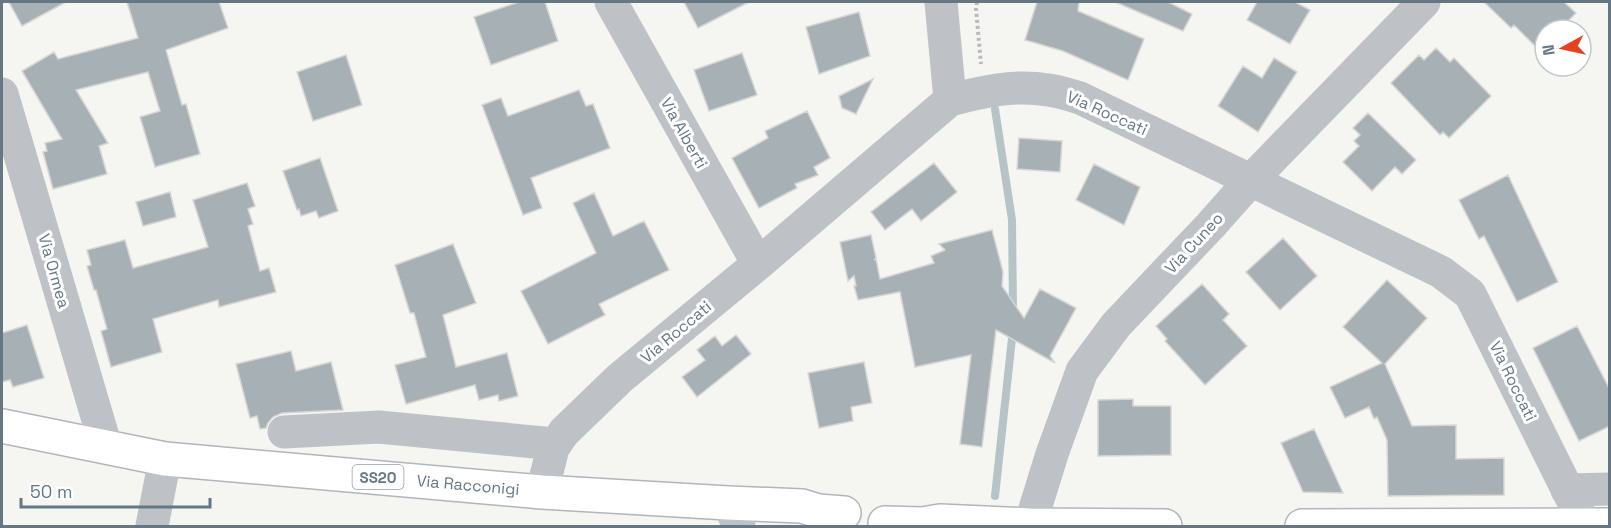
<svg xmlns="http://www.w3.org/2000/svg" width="1611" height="528" viewBox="0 0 1611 528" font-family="'Space Grotesk',sans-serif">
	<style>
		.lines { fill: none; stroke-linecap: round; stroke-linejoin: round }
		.stream { stroke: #b6c4c7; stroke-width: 8 }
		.building { fill: #a7b0b5; stroke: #d7d6d4; stroke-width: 1.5 }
		.major-casing { stroke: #b1b6ba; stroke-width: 36 }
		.path { stroke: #b8bbbd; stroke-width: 4; stroke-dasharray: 3 3; stroke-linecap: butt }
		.minor { stroke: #bec2c6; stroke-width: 33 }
		.major { stroke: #fff; stroke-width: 33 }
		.labels { text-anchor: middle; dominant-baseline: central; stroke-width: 6; stroke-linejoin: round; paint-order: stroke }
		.shield { fill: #fff; stroke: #92a0a8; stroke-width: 1.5 }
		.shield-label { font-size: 15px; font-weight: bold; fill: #647783 }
		.street-label { font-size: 16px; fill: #647783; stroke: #fff }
	</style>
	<rect width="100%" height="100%" fill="#f5f5f1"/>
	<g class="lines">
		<path class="stream" d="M 995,109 L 1012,220 L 1013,311
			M 995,496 L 1013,329"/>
	</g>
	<path class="building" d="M 9,2 L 66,2 L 22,26 Z
		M 127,2 L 219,2 L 228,28 L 166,50 L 182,105 L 186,104 L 200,154 L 155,167 L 140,117 L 160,111 L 148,72 L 76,90 L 108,143 L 99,146 L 107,174 L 53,189 L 43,152 L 47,151 L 45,143 L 62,139 L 22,71 L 54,52 L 58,59 L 138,38 Z
		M 519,2 L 545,2 L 558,41 L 491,65 L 474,17 Z
		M 684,2 L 749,2 L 698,28 Z
		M 1037,2 L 1079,2 L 1078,11 L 1144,39 L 1128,80 L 1063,51 L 1025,40 Z
		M 1115,2 L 1168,2 L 1192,14 L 1183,31 Z
		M 1257,2 L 1295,2 L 1310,10 L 1290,44 L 1247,20 Z
		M 1484,2 L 1564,2 L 1576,13 L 1559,30 L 1545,30 L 1545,56 L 1514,25 L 1511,28 Z
		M 859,12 L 870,56 L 819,74 L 806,27 Z
		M 1436,48 L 1450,62 L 1454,58 L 1491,96 L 1449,138 L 1443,132 L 1440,135 L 1391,83 L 1419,55 L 1424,60 Z
		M 742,53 L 757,95 L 709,111 L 694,70 Z
		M 346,55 L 362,105 L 313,121 L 297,72 Z
		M 1274,58 L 1297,72 L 1258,132 L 1218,106 L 1243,66 L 1262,78 Z
		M 873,79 L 856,114 L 842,108 L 839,96 Z
		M 579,90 L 586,106 L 593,104 L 610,148 L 531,178 L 542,208 L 523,215 L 482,105 L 501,98 L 508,116 Z
		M 807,111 L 830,158 L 814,167 L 818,175 L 795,184 L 797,188 L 759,208 L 732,158 L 768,138 L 765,131 Z
		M 1368,113 L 1416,160 L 1402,174 L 1395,167 L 1372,191 L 1343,162 L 1359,146 L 1354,141 L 1360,135 L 1353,128 Z
		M 1019,138 L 1062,141 L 1060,172 L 1017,169 Z
		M 320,158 L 338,211 L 319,218 L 316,211 L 301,216 L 299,209 L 297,210 L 283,171 Z
		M 934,163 L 957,192 L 921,221 L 912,209 L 885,230 L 871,212 Z
		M 1094,164 L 1140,187 L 1124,225 L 1076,200 Z
		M 1508,175 L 1558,282 L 1517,302 L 1484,236 L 1479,239 L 1459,200 Z
		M 247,183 L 255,206 L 248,209 L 253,224 L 248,226 L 260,271 L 269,268 L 276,292 L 219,307 L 218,300 L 153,319 L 162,352 L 111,367 L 101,331 L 107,329 L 96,290 L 94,290 L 87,266 L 91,265 L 87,250 L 125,240 L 133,268 L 208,247 L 193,200 Z
		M 170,192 L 176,217 L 143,226 L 136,202 Z
		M 594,193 L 613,236 L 644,221 L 669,270 L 599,304 L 605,315 L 548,344 L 521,291 L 596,253 L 573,203 Z
		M 992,230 L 1003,272 L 1002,286 L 1024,318 L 1040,289 L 1076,308 L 1050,356 L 1055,363 L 996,330 L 982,447 L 960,444 L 971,355 L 915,367 L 900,292 L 858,300 L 854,286 L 856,286 L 854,276 L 848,281 L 840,242 L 871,235 L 876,258 L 874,260 L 876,259 L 880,279 L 934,263 L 931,256 L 945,250 L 939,244 Z
		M 1283,238 L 1317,276 L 1280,310 L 1246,272 Z
		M 453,244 L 476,303 L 443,315 L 456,367 L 507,353 L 518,396 L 499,401 L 498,395 L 479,400 L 475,385 L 406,404 L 395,365 L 426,357 L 414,313 L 410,313 L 395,265 Z
		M 1387,280 L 1427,318 L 1385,364 L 1412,426 L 1456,425 L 1456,459 L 1504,458 L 1504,495 L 1388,496 L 1387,440 L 1377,417 L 1374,419 L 1369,407 L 1345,418 L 1330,387 L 1382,363 L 1343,327 Z
		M 1202,284 L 1229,314 L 1223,320 L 1247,346 L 1205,385 L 1165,341 L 1167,339 L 1156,326 Z
		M 27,325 L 44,378 L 13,387 L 10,380 L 2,382 L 2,333 Z
		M 1577,326 L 1610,390 L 1610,426 L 1579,441 L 1533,348 Z
		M 736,335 L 751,354 L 697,397 L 682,377 L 705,360 L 697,350 L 715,336 L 722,346 Z
		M 291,351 L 296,371 L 331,362 L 343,410 L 282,413 L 273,417 L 268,423 L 266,428 L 260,429 L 257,416 L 250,418 L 236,364 Z
		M 864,362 L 872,403 L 851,407 L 853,421 L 819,428 L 808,373 Z
		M 1133,399 L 1133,406 L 1171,406 L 1171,455 L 1098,456 L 1098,400 Z
		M 1314,429 L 1343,493 L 1303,492 L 1281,443 Z"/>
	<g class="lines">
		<g class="major-casing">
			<path id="major" d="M 2,426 L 165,459 L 542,492 L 728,503 L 802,506 L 818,511 L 844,513
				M 885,523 L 922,524 L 940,521 L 1030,525 L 1165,526
				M 1302,526 L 1610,525"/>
		</g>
		<path class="path" d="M 977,2 L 976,9 L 981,64"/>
		<path class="minor" d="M 611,2 L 758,264
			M 941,2 L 950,100
			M 2,94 L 106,447
			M 284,432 L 379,427 L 555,444
			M 1567,490 L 1610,489
			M 542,492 L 553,448 L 564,432 L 620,378 L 758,264 L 950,100 C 981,92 1015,84 1048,90 C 1059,91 1069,95 1080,98 L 1441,272 L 1470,294 L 1585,525
			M 728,503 L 739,526
			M 1030,525 L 1052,454 L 1082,371 L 1116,325 L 1211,225 L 1251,180 L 1424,2
			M 152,526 L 165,459"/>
		<use href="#major" class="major"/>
	</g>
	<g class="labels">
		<rect class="shield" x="352.5" y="465" width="51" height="24" rx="4.5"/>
		<g class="shield-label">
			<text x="378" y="477">SS20</text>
		</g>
		<g class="street-label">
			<text transform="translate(1107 113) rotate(24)">Via Roccati</text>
			<text transform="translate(684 133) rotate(61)">Via Alberti</text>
			<text transform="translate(1194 243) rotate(-47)">Via Cuneo</text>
			<text transform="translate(54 271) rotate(74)">Via Ormea</text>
			<text transform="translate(676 332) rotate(-40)">Via Roccati</text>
			<text transform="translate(1513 381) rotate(64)">Via Roccati</text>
			<text transform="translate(468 485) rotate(5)">Via Racconigi</text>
		</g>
	</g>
	<rect width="1611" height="528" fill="none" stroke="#647783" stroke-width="6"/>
	<g transform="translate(1563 48) rotate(262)"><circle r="28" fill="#ffffff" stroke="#c1c9cd" stroke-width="1.5"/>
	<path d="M0-4.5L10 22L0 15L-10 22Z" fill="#e54122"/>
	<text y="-9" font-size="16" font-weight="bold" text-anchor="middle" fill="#647783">N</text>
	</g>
	<path d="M21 498v9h189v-9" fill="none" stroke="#647783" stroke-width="3"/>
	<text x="30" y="498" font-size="18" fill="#647783" stroke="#ffffff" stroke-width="4.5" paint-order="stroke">50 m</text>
</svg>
